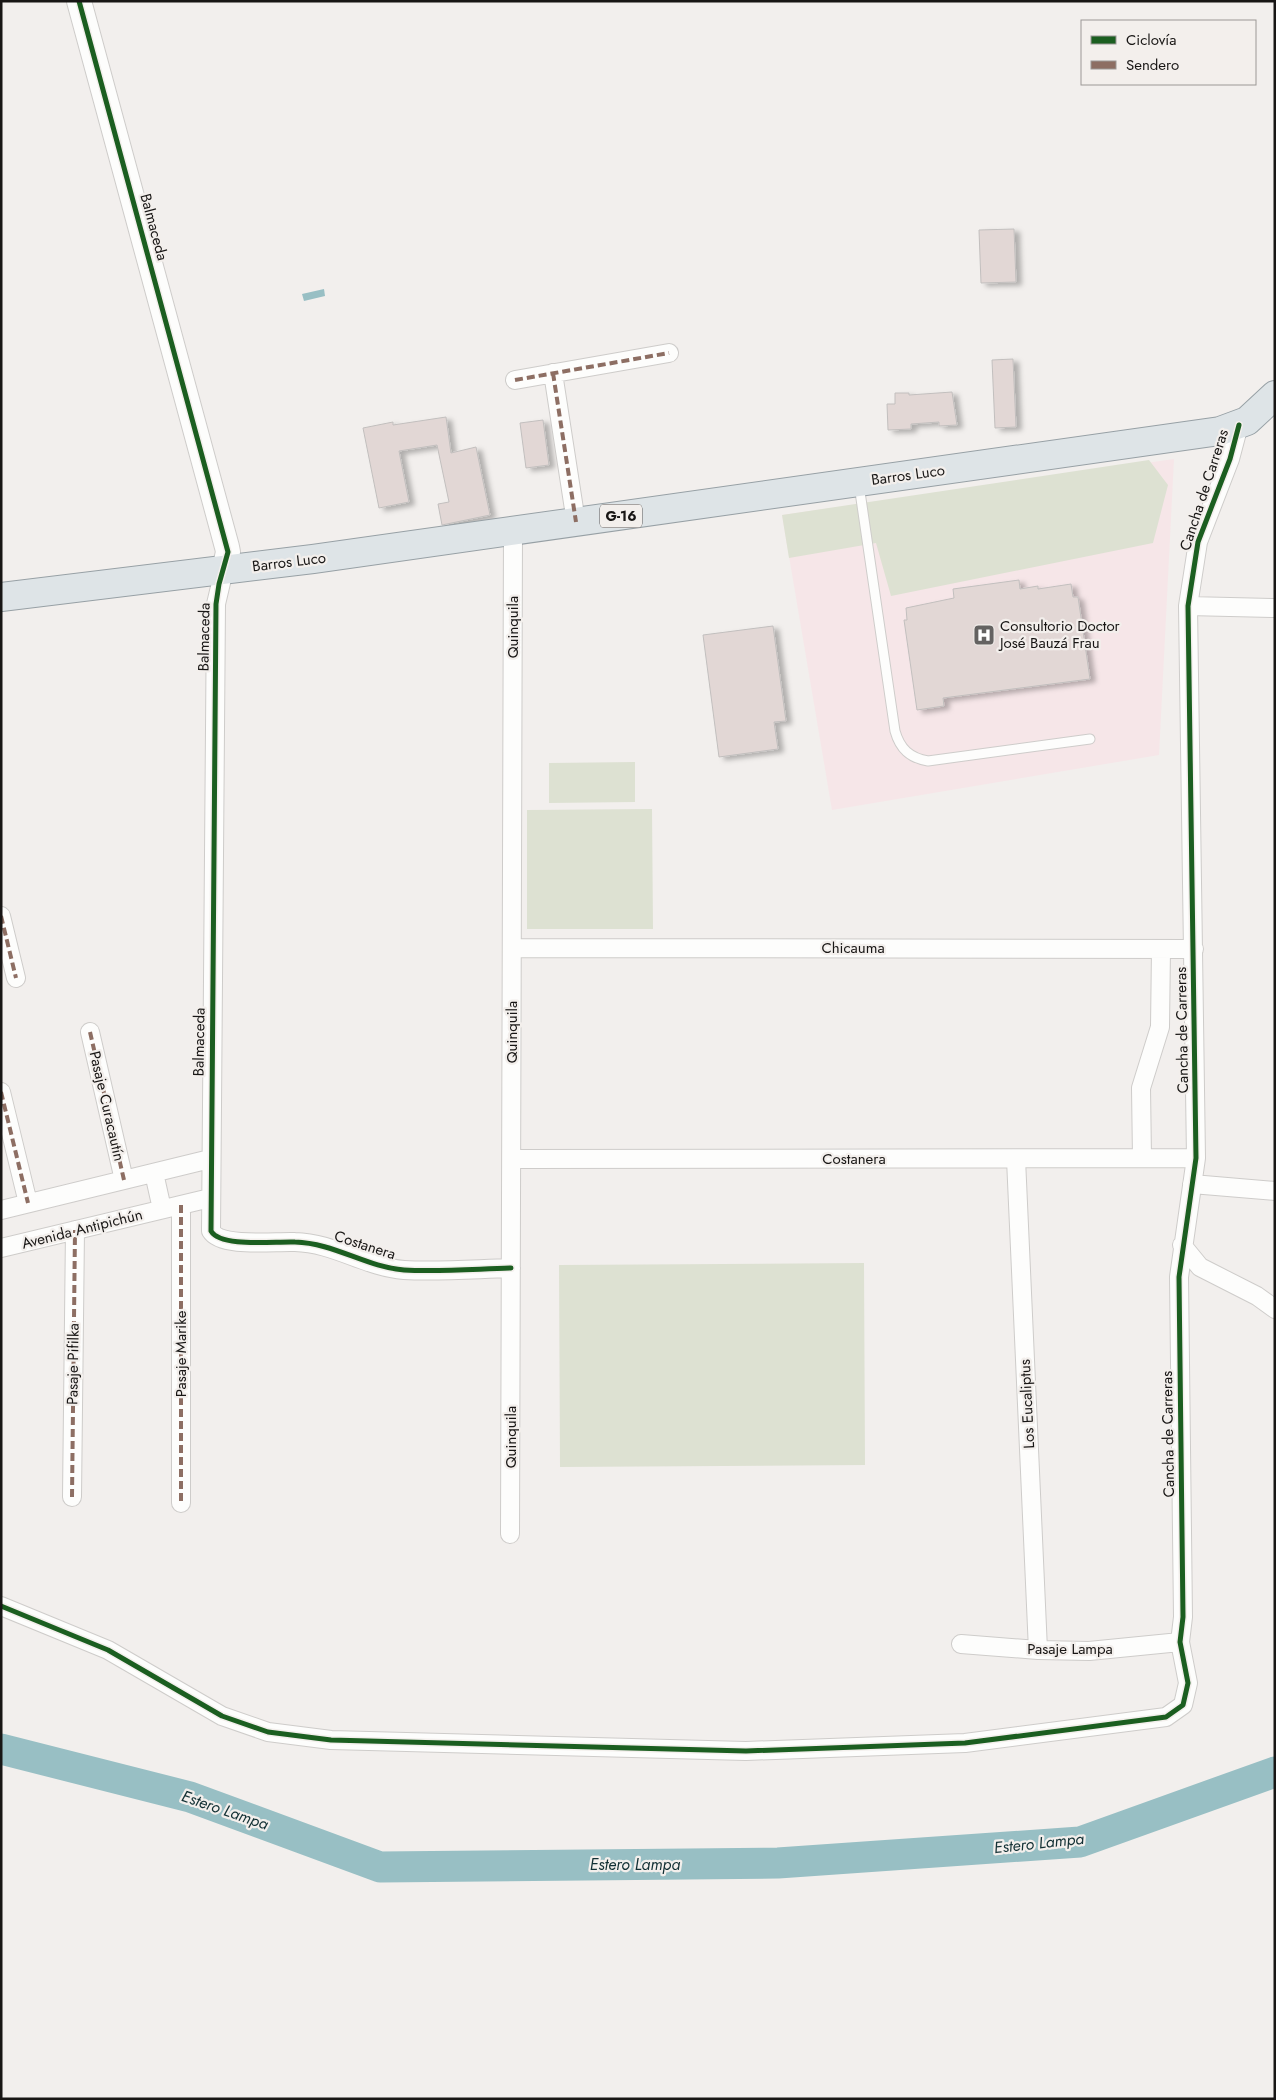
<svg xmlns="http://www.w3.org/2000/svg" width="1276" height="2100" viewBox="0 0 1276 2100" font-family="Jost,sans-serif">
	<style>
		.medical { fill: #f6e6e8 }
		.green { fill: #dde1d2 }
		.water { fill: #98bfc4 }
		.lines { fill: none; stroke-linecap: round; stroke-linejoin: round }
		.river { stroke: #98bfc4; stroke-width: 31 }
		.building { fill: #e2d7d5; stroke: #c2bfbe; filter: url(#shadow) }
		.lane-casing { stroke: #ceccca; stroke-width: 11 }
		.street-casing { stroke: #ceccca; stroke-width: 20 }
		.secondary-casing { stroke: #ceccca; stroke-width: 26 }
		.primary-casing { stroke: #97a0a5; stroke-width: 30 }
		.lane { stroke: #fdfdfc; stroke-width: 9 }
		.street { stroke: #fdfdfc; stroke-width: 18 }
		.secondary { stroke: #fdfdfc; stroke-width: 24 }
		.primary { stroke: #dee4e7; stroke-width: 28 }
		.quiet { stroke: #8d6e63; stroke-width: 4; stroke-dasharray: 8 4; stroke-linecap: butt }
		.cycleway-casing { stroke: #f3efec; stroke-width: 8 }
		.cycleway { stroke: #1b5e20; stroke-width: 5 }
		.labels { text-anchor: middle; dominant-baseline: central; stroke-width: 4.5; stroke-linejoin: round; paint-order: stroke }
		.shield { fill: #f3efec; stroke: #5a5756; stroke-width: 1 }
		.shield-label { font-size: 14px; font-weight: bold; fill: #181615 }
		.street-label { font-size: 15px; fill: #181615; stroke: #f3efec }
		.poi-label { font-size: 15px; fill: #181615; stroke: #f3efec; text-anchor: start }
		.water-label { font-size: 16px; font-style: italic; fill: #123034; stroke: #f3efec }
	</style>
	<defs>
		<filter id="shadow"><feDropShadow dx="5.5" dy="3" stdDeviation="2.5" flood-color="#0004"/></filter>
	</defs>
	<rect width="100%" height="100%" fill="#f2efed"/>
	<path class="medical" d="M 1174,459 L 1159,755 L 832,810 L 782,515 Z"/>
	<path class="green" d="M 1149,460 L 1168,485 L 1153,543 L 891,596 L 876,543 L 789,558 L 782,515 Z
		M 635,762 L 635,802 L 549,803 L 549,763 Z
		M 652,809 L 653,929 L 527,929 L 527,810 Z
		M 864,1263 L 865,1465 L 560,1467 L 559,1265 Z"/>
	<path class="water" d="M 324,289 L 325,296 L 304,301 L 302,294 Z"/>
	<g class="lines">
		<path class="river" d="M 1,1749 L 190,1797 L 380,1867 L 778,1863 L 1080,1842 L 1275,1772"/>
	</g>
	<path class="building" d="M 1014,229 L 1016,282 L 981,283 L 979,230 Z
		M 1013,359 L 1016,427 L 995,428 L 992,360 Z
		M 952,392 L 957,425 L 939,426 L 939,422 L 911,424 L 911,429 L 888,430 L 887,404 L 895,404 L 895,393 L 909,393 L 909,395 Z
		M 446,417 L 451,453 L 476,447 L 490,515 L 442,525 L 438,504 L 449,502 L 437,445 L 399,451 L 409,502 L 379,508 L 363,428 L 393,422 L 393,425 Z
		M 543,420 L 549,465 L 526,468 L 520,423 Z
		M 1019,580 L 1020,589 L 1038,586 L 1038,589 L 1071,584 L 1073,597 L 1078,597 L 1090,679 L 943,698 L 944,706 L 917,710 L 904,620 L 907,620 L 906,608 L 954,598 L 953,589 Z
		M 773,626 L 786,721 L 774,722 L 778,749 L 719,757 L 703,635 Z"/>
	<g class="lines">
		<g class="lane-casing">
			<path id="lane" d="M 859,485 L 895,731 C 900,749 910,758 928,761 L 1090,739"/>
		</g>
		<g class="street-casing">
			<path id="street" d="M 553,373 L 576,522
				M 515,380 L 669,353
				M 224,570 L 216,604 L 211,1231 C 221,1248 275,1241 295,1242 C 334,1243 366,1267 404,1270 C 439,1272 475,1269 511,1268
				M 1188,606 L 1275,608
				M 1,916 L 16,978
				M 513,948 L 1194,949
				M 90,1032 L 124,1180
				M 1,1092 L 28,1203
				M 1142,1158 L 1141,1088 L 1160,1027 L 1161,949
				M 512,1159 L 1196,1158
				M 1016,1159 L 1038,1650
				M 154,1173 L 162,1209
				M 1192,1184 L 1275,1191
				M 181,1205 L 181,1503
				M 1,1210 L 210,1159
				M 1182,1245 L 1200,1267 L 1257,1296 L 1275,1309
				M 1,1248 L 210,1198
				M 72,1497 L 75,1230
				M 510,1534 L 513,531
				M 1,1606 L 108,1650 L 222,1716 L 268,1732 L 331,1740 L 746,1751 L 965,1743 L 1166,1717 L 1183,1705 L 1188,1683 L 1180,1642 L 1183,1617 L 1179,1277 L 1196,1158 L 1188,606 L 1198,542 L 1230,459 L 1239,425
				M 961,1644 L 1038,1650 L 1089,1651 L 1180,1642"/>
		</g>
		<g class="secondary-casing">
			<path id="secondary" d="M 79,1 L 227,547 L 228,552 L 224,570"/>
		</g>
		<g class="primary-casing">
			<path id="primary" d="M 1,597 L 313,559 L 1220,431 L 1247,421 L 1275,395"/>
		</g>
		<use href="#lane" class="lane"/>
		<use href="#street" class="street"/>
		<use href="#secondary" class="secondary"/>
		<use href="#primary" class="primary"/>
		<path class="quiet" d="M 553,373 L 576,522
			M 515,380 L 669,353
			M 1,916 L 16,978
			M 90,1032 L 124,1180
			M 1,1092 L 28,1203
			M 181,1205 L 181,1503
			M 72,1497 L 75,1230"/>
		<g class="cycleway-casing">
			<path id="cycleway" d="M 79,1 L 228,552 L 219,584 L 216,604 L 211,1231 C 221,1248 275,1241 295,1242 C 334,1243 366,1267 404,1270 C 439,1272 475,1269 511,1268
				M 1,1606 L 108,1650 L 222,1716 L 268,1732 L 331,1740 L 746,1751 L 965,1743 L 1166,1717 L 1183,1705 L 1188,1683 L 1180,1642 L 1183,1617 L 1179,1277 L 1196,1158 L 1188,606 L 1198,542 L 1230,459 L 1239,425"/>
		</g>
		<use href="#cycleway" class="cycleway"/>
	</g>
	<defs>
		<g id="hospital-square" transform="scale(1.125)"><rect x="-9" y="-9" width="18" height="18" rx="4" fill="#646261" stroke="#f3efec"/><path d="M-5-5h3v3.5h4V-5h3V5h-3V1.5h-4V5h-3Z" fill="#fff"/></g>
	</defs>
	<g fill-rule="evenodd">
		<use href="#hospital-square" x="984" y="635"/>
	</g>
	<g class="labels">
		<rect class="shield" x="600" y="504.5" width="42" height="23" rx="4"/>
		<g class="shield-label">
			<text x="621" y="516">G-16</text>
		</g>
		<g class="street-label">
			<text transform="translate(154 227) rotate(75)">Balmaceda</text>
			<text transform="translate(908 475) rotate(-8)">Barros Luco</text>
			<text transform="translate(1204 490) rotate(-72)">Cancha de Carreras</text>
			<text transform="translate(289 562) rotate(-7)">Barros Luco</text>
			<text transform="translate(513 627) rotate(-90)">Quinquila</text>
			<text transform="translate(204 637) rotate(-89)">Balmaceda</text>
			<text x="853" y="948">Chicauma</text>
			<text transform="translate(1182 1030) rotate(-91)">Cancha de Carreras</text>
			<text transform="translate(512 1032) rotate(-90)">Quinquila</text>
			<text transform="translate(199 1042) rotate(-89)">Balmaceda</text>
			<text transform="translate(107 1106) rotate(77)">Pasaje Curacautín</text>
			<text x="854" y="1159">Costanera</text>
			<text transform="translate(82 1229) rotate(-14)">Avenida Antipichún</text>
			<text transform="translate(365 1245) rotate(18)">Costanera</text>
			<text transform="translate(181 1354) rotate(-90)">Pasaje Marike</text>
			<text transform="translate(73 1364) rotate(-89)">Pasaje Pifilka</text>
			<text transform="translate(1027 1404) rotate(-93)">Los Eucaliptus</text>
			<text transform="translate(1168 1434) rotate(-91)">Cancha de Carreras</text>
			<text transform="translate(511 1437) rotate(-90)">Quinquila</text>
			<text x="1070" y="1649">Pasaje Lampa</text>
		</g>
		<g class="poi-label">
			<text x="1000" y="626">Consultorio Doctor<tspan x="1000" dy="17">José Bauzá Frau</tspan></text>
		</g>
		<g class="water-label">
			<text transform="translate(225 1810) rotate(19)">Estero Lampa</text>
			<text transform="translate(1039 1843) rotate(-6)">Estero Lampa</text>
			<text x="635" y="1864">Estero Lampa</text>
		</g>
	</g>
	<rect width="1276" height="2100" fill="none" stroke="#181615" stroke-width="5"/>
	<rect x="1081" y="20" width="175" height="65" fill="#f3efec" stroke="#9b9896"/>
	<rect x="1091" y="36" width="25" height="8" fill="#1b5e20" stroke="#9b9896"/>
	<text x="1126" y="45" font-size="15" fill="#181615">Ciclovía</text>
	<rect x="1091" y="61" width="25" height="8" fill="#8d6e63" stroke="#9b9896"/>
	<text x="1126" y="70" font-size="15" fill="#181615">Sendero</text>
</svg>
